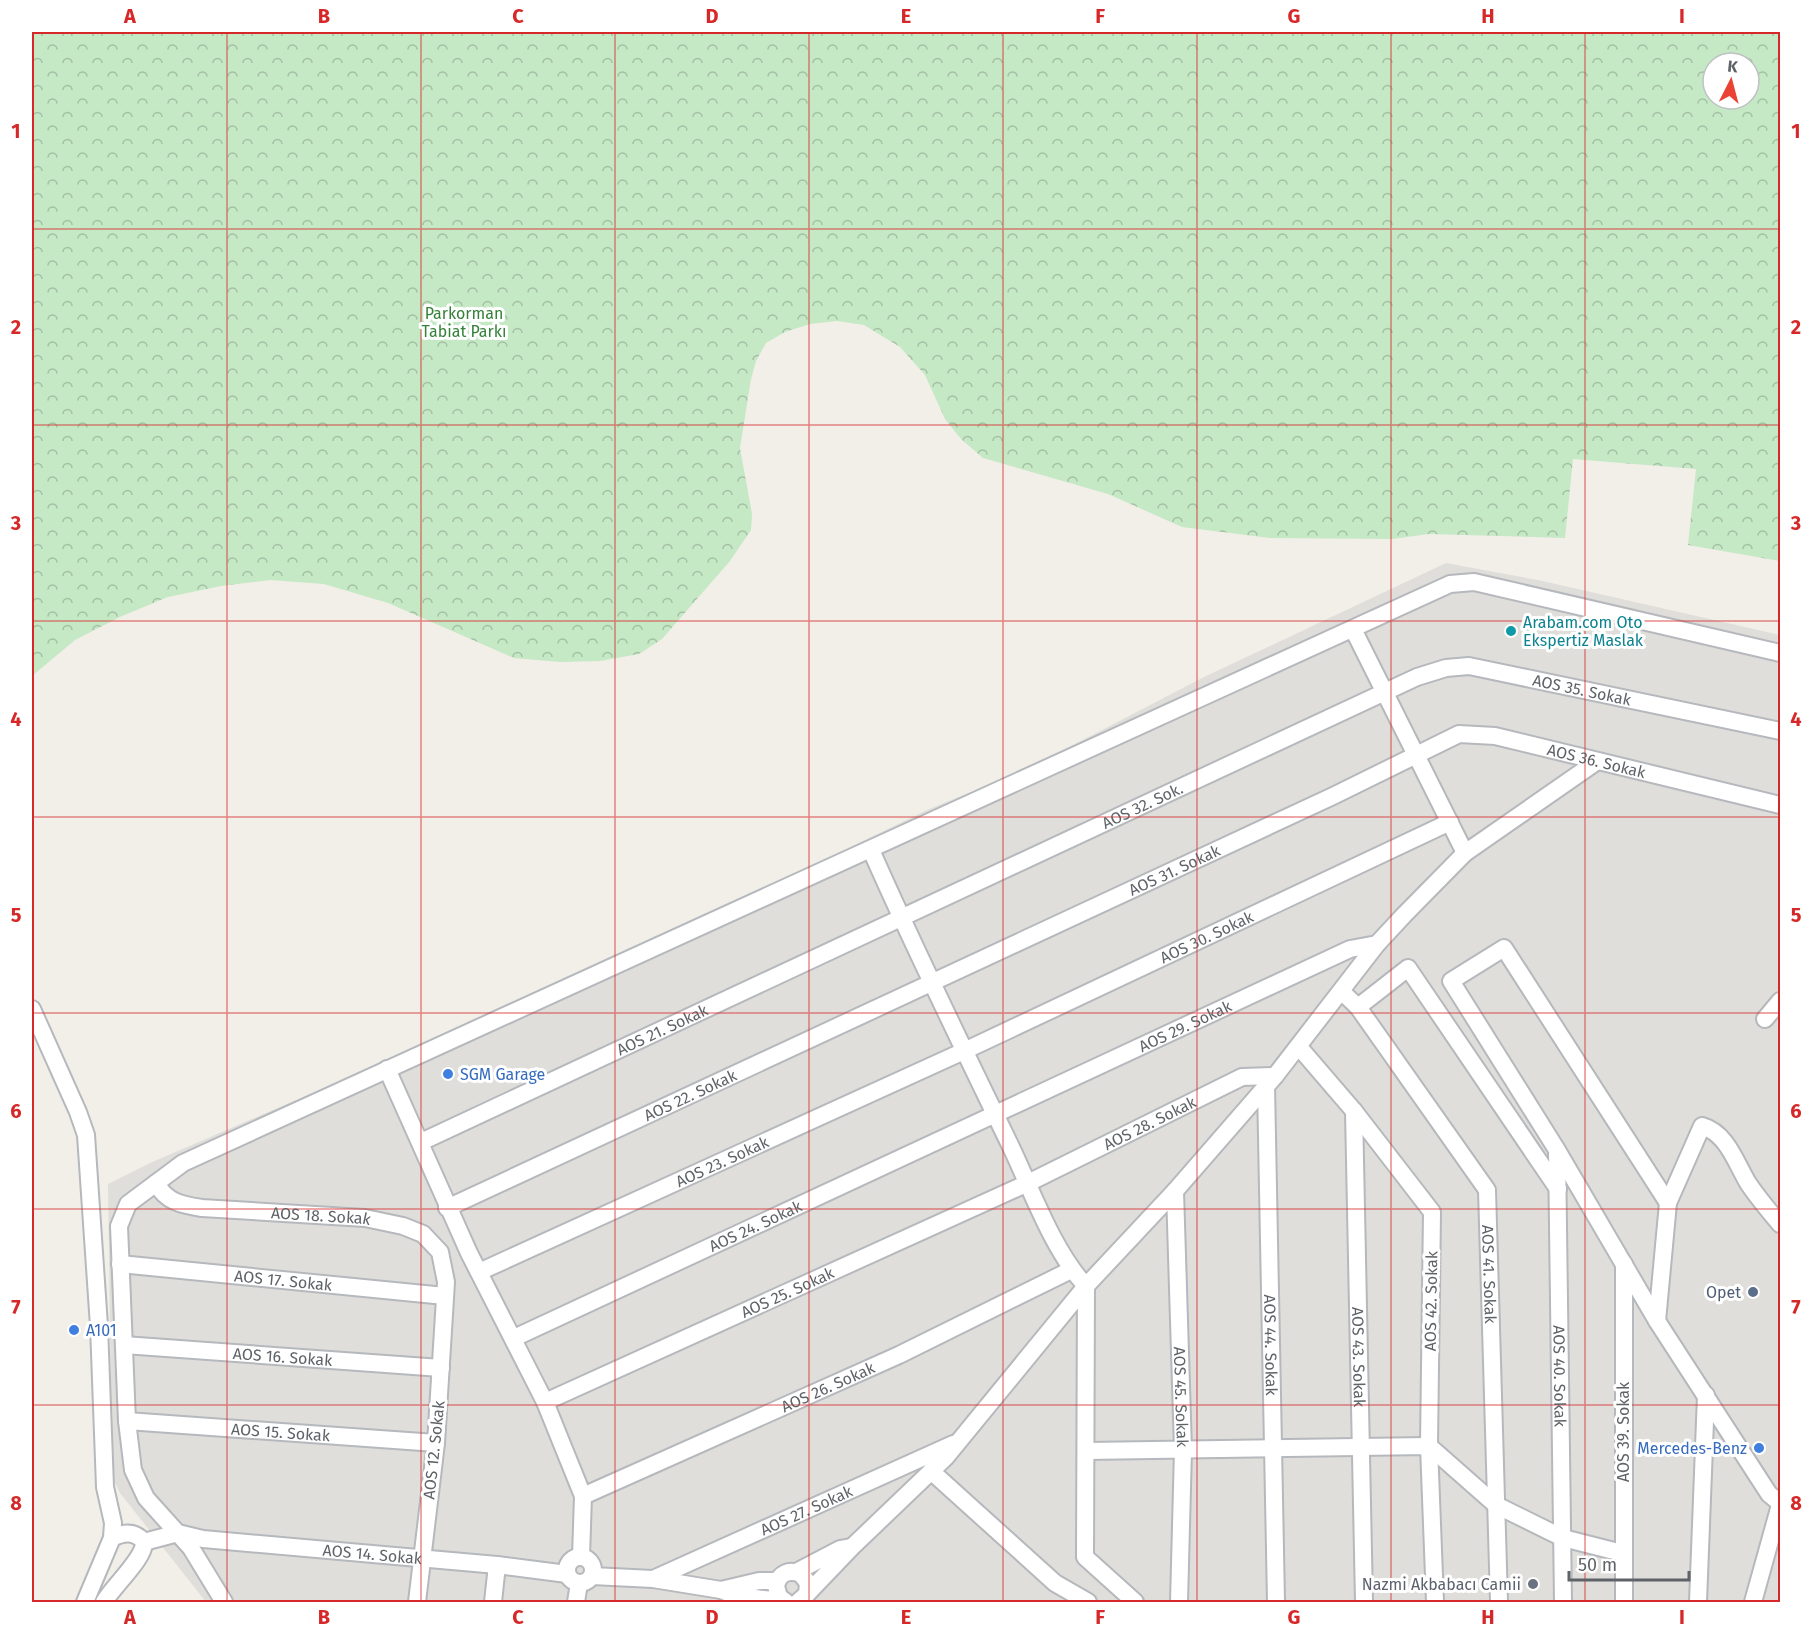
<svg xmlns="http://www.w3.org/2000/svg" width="1812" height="1634" viewBox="0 0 1812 1634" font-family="'Fira Sans',sans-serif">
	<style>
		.industrial { fill: #e0deda }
		.forest { fill: url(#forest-crowns); fill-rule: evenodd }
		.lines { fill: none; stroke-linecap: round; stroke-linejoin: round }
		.street-casing { stroke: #b5b8bc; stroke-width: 20 }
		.street { stroke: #fff; stroke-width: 16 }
		.grid { fill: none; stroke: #d62828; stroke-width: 1.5; stroke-opacity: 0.55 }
		.culture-dot { fill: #0f9aa8; stroke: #fff; stroke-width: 2 }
		.shop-dot { fill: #3f7fe0; stroke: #fff; stroke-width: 2 }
		.service-dot { fill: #5c6f8a; stroke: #fff; stroke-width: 2 }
		.worship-dot { fill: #6b7280; stroke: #fff; stroke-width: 2 }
		.labels { text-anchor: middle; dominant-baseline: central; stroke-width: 6; stroke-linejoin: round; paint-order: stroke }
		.park-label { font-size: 16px; fill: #348238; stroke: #fff }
		.culture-label { font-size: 16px; fill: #0d838f; stroke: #fff; text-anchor: start }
		.street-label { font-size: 16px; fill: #5f6368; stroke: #fff }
		.shop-label { font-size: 16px; fill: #366cbe; stroke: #fff; text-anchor: start }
		.service-label { font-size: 16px; fill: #4e5e75; stroke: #fff; text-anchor: end }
		.worship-label { font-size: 16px; fill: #5b616d; stroke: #fff; text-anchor: end }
		.neatline { fill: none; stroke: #d62828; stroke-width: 2 }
		.grid-label { font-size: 20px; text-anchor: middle; font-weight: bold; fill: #d62828 }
	</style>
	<defs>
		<pattern id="forest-crowns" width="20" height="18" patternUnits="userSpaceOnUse" patternTransform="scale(1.5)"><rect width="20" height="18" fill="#c5e8c5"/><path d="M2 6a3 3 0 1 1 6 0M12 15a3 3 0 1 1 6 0" fill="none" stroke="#a3c0a4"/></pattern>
	</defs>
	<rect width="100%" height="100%" fill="#f1efe8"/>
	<path class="industrial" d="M 1446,563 L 1538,580 L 1780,635 L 1780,1602 L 206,1602 L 120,1493 L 112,1477 L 108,1184 L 150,1163 L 452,1033 L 789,877 L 927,810 L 1027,769 L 1204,677 Z"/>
	<path class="forest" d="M 32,32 L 1780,32 L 1780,561 L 1688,545 L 1696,469 L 1573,459 L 1565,538 L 1429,534 L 1392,539 L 1270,538 L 1182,527 L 1108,494 L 983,458 L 961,439 L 945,419 L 925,375 L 900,347 L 864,325 L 837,321 L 810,324 L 785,332 L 766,343 L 756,361 L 751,379 L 740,448 L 752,514 L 751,530 L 730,561 L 662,639 L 639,654 L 600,661 L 560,662 L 514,658 L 388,603 L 324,584 L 270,580 L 221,586 L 168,597 L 122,616 L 75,640 L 32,676 ZM 1713,63 L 1749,63 L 1749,99 L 1713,99 Z"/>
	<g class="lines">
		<g class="street-casing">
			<g id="street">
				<path d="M 1353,629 L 1465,853"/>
				<path d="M 871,850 C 915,950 963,1048 1011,1147 C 1032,1191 1053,1251 1086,1286 L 1085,1557 L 1135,1602"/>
				<path id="s1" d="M 1342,992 L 1358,1007 L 1487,1190 L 1499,1602"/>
				<path d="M 1358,1007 L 1408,968 L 1558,1189"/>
				<path d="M 32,1009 L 78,1112 L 86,1135 L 99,1326 L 105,1487 L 113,1523 L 112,1538"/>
				<path d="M 1765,1019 L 1780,1001"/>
				<path d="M 1299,1047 L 1354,1111 L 1432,1212 L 1429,1446 L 1435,1602"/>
				<path d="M 387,1069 L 469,1253 L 545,1402 L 583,1496 L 581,1557"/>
				<path id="s2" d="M 1266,1085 L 1276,1602"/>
				<path id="s3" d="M 1354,1111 L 1364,1602"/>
				<path id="s4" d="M 421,1142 L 1417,677 L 1446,668 L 1469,666 L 1780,731"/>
				<path id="s5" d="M 1557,1151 L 1563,1602"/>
				<path id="s6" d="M 156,1183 C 166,1202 182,1205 202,1208 L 365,1218 L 403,1226 L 423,1234 L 440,1252 L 446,1282 L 436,1443 L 417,1602"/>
				<path id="s7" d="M 1175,1191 L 1183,1450 L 1179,1602"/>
				<path d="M 1668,1203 L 1504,948 L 1451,981 L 1557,1150 L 1657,1321 L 1769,1494 L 1780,1503"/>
				<path id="s8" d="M 447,1208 L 1333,796 L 1459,734 L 1495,736 L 1780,805"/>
				<path id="s9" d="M 120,1264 L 445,1296"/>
				<path d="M 1624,1264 L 1624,1602"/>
				<path id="s10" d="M 479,1272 L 964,1051 L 1450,822"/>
				<path d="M 1657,1321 L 1668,1203 L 1702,1126 C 1727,1133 1736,1163 1748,1183 C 1758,1198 1769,1211 1780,1224"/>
				<path id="s11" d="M 514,1338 L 1350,949 L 1377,944"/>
				<path id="s12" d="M 124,1345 L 441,1368"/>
				<path id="s13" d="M 545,1402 L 1028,1183 L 1242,1077 L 1275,1076"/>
				<path id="s14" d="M 127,1421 L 436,1443"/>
				<path d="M 1086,1451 L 1429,1446 L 1496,1505 L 1563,1538 L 1622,1553"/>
				<path d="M 931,1471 L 1055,1583 L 1088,1602"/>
				<path id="s15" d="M 583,1496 L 899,1355 L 1071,1270"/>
				<path id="s16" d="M 144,1542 L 178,1533 L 203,1539 L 497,1565 L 567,1574"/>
				<circle cx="580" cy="1570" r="13"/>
				<path d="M 796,1572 L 840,1549 L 851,1547"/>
				<path d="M 592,1576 L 653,1579 L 721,1590 L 735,1596 L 783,1601"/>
				<path id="s17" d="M 653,1579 L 953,1444"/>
				<path d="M 721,1590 L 759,1581 L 777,1581"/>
				<path d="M 807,1594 L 852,1547 L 946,1457 L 1086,1286 L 1175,1191 L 1275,1076 L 1377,944 L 1404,915 L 1465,853 L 1596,762"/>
				<path d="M 85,1602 L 112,1538 C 124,1532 135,1531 144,1542 C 145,1558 114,1585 104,1602"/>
				<path d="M 224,1602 L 191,1548 L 146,1498 L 133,1470 L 127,1421 L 119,1226 L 128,1204 L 183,1163 L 1450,584 L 1474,582 L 1780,653"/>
				<path d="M 493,1602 L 497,1565"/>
				<path d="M 576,1602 L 579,1583"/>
				<path d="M 786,1602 L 779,1597 L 776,1586 C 779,1573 789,1569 801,1574 L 808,1583 L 807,1594 L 798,1602"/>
				<path d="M 1698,1602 L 1706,1395"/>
				<path d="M 1753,1602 L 1780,1505"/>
			</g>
		</g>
		<use href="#street" class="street"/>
	</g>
	<path class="grid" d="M 227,32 L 227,1602M 421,32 L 421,1602M 615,32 L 615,1602M 809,32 L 809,1602M 1003,32 L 1003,1602M 1197,32 L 1197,1602M 1391,32 L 1391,1602M 1585,32 L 1585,1602M 32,229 L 1780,229M 32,425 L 1780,425M 32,621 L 1780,621M 32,817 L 1780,817M 32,1013 L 1780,1013M 32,1209 L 1780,1209M 32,1405 L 1780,1405"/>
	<circle class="culture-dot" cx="1511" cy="631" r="6"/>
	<g class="shop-dot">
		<circle cx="448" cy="1074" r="6"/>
		<circle cx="74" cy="1330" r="6"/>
		<circle cx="1759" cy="1448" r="6"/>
	</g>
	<circle class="service-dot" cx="1753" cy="1292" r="6"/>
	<circle class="worship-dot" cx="1533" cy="1584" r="6"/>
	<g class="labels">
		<g class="park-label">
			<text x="464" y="313">Parkorman<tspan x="464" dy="18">Tabiat Parkı</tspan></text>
		</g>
		<g class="culture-label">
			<text x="1523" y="622">Arabam.com Oto<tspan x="1523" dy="18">Ekspertiz Maslak</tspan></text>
		</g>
		<g class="street-label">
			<text stroke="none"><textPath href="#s4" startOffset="1268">AOS 35. Sokak</textPath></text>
			<text stroke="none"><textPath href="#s8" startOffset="1258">AOS 36. Sokak</textPath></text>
			<text stroke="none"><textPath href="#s4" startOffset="796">AOS 32. Sok.</textPath></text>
			<text stroke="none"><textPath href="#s8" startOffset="802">AOS 31. Sokak</textPath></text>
			<text stroke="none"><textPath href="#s10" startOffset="801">AOS 30. Sokak</textPath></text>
			<text stroke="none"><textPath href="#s11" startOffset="740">AOS 29. Sokak</textPath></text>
			<text stroke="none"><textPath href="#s4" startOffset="266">AOS 21. Sokak</textPath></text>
			<text stroke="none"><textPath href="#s8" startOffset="268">AOS 22. Sokak</textPath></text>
			<text stroke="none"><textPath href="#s13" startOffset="666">AOS 28. Sokak</textPath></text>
			<text stroke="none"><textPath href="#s10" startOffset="267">AOS 23. Sokak</textPath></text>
			<text stroke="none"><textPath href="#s6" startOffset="174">AOS 18. Sokak</textPath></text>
			<text stroke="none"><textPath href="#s11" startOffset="266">AOS 24. Sokak</textPath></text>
			<text stroke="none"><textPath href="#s1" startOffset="330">AOS 41. Sokak</textPath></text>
			<text stroke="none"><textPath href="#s9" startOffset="164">AOS 17. Sokak</textPath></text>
			<text stroke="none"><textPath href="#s13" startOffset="266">AOS 25. Sokak</textPath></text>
			<text transform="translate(1431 1301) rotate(-89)">AOS 42. Sokak</text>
			<text stroke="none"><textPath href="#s2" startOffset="260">AOS 44. Sokak</textPath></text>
			<text stroke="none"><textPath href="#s12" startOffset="159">AOS 16. Sokak</textPath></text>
			<text stroke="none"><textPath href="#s3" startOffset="246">AOS 43. Sokak</textPath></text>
			<text stroke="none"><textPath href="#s5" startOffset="225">AOS 40. Sokak</textPath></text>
			<text stroke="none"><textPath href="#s15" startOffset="268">AOS 26. Sokak</textPath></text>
			<text stroke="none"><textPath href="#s7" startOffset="206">AOS 45. Sokak</textPath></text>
			<text stroke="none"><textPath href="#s14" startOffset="154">AOS 15. Sokak</textPath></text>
			<text transform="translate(1623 1432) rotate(-90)">AOS 39. Sokak</text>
			<text transform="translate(434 1450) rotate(-84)">AOS 12. Sokak</text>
			<text stroke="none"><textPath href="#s17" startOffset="168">AOS 27. Sokak</textPath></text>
			<text stroke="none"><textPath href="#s16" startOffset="231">AOS 14. Sokak</textPath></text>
		</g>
		<g class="shop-label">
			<text x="460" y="1074">SGM Garage</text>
			<text x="86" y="1330">A101</text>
			<text x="1747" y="1448" text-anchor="end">Mercedes-Benz</text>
		</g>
		<g class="service-label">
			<text x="1741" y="1292">Opet</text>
		</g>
		<g class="worship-label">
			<text x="1521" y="1584">Nazmi Akbabacı Camii</text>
		</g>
	</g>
	<rect width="1812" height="1634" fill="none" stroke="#ffffff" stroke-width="66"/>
	<g transform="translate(1731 81) rotate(6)"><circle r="28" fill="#ffffff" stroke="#bfc1c3" stroke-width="1.5"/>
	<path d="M0-4.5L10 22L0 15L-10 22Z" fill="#ea4335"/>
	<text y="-9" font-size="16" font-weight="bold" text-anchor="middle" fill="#5f6368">K</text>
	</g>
	<path d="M1569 1571v9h120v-9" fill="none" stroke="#5f6368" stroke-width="3"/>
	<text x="1578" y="1571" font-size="18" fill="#5f6368" stroke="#ffffff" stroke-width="4.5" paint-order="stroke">50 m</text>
	<rect x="33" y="33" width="1746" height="1568" class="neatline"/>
	<g class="grid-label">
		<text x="130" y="23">A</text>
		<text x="324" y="23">B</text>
		<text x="518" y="23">C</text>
		<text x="712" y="23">D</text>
		<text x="906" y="23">E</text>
		<text x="1100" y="23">F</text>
		<text x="1294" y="23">G</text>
		<text x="1488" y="23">H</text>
		<text x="1682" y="23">I</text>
		<text x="16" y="138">1</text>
		<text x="1796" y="138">1</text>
		<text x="16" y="334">2</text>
		<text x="1796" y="334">2</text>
		<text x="16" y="530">3</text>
		<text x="1796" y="530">3</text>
		<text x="16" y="726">4</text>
		<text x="1796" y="726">4</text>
		<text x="16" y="922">5</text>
		<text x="1796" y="922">5</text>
		<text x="16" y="1118">6</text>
		<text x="1796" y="1118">6</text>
		<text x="16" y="1314">7</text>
		<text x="1796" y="1314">7</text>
		<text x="16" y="1510">8</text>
		<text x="1796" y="1510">8</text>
		<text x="130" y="1624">A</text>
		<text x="324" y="1624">B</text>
		<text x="518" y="1624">C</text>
		<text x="712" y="1624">D</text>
		<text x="906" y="1624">E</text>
		<text x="1100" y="1624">F</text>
		<text x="1294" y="1624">G</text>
		<text x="1488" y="1624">H</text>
		<text x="1682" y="1624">I</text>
	</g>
</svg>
